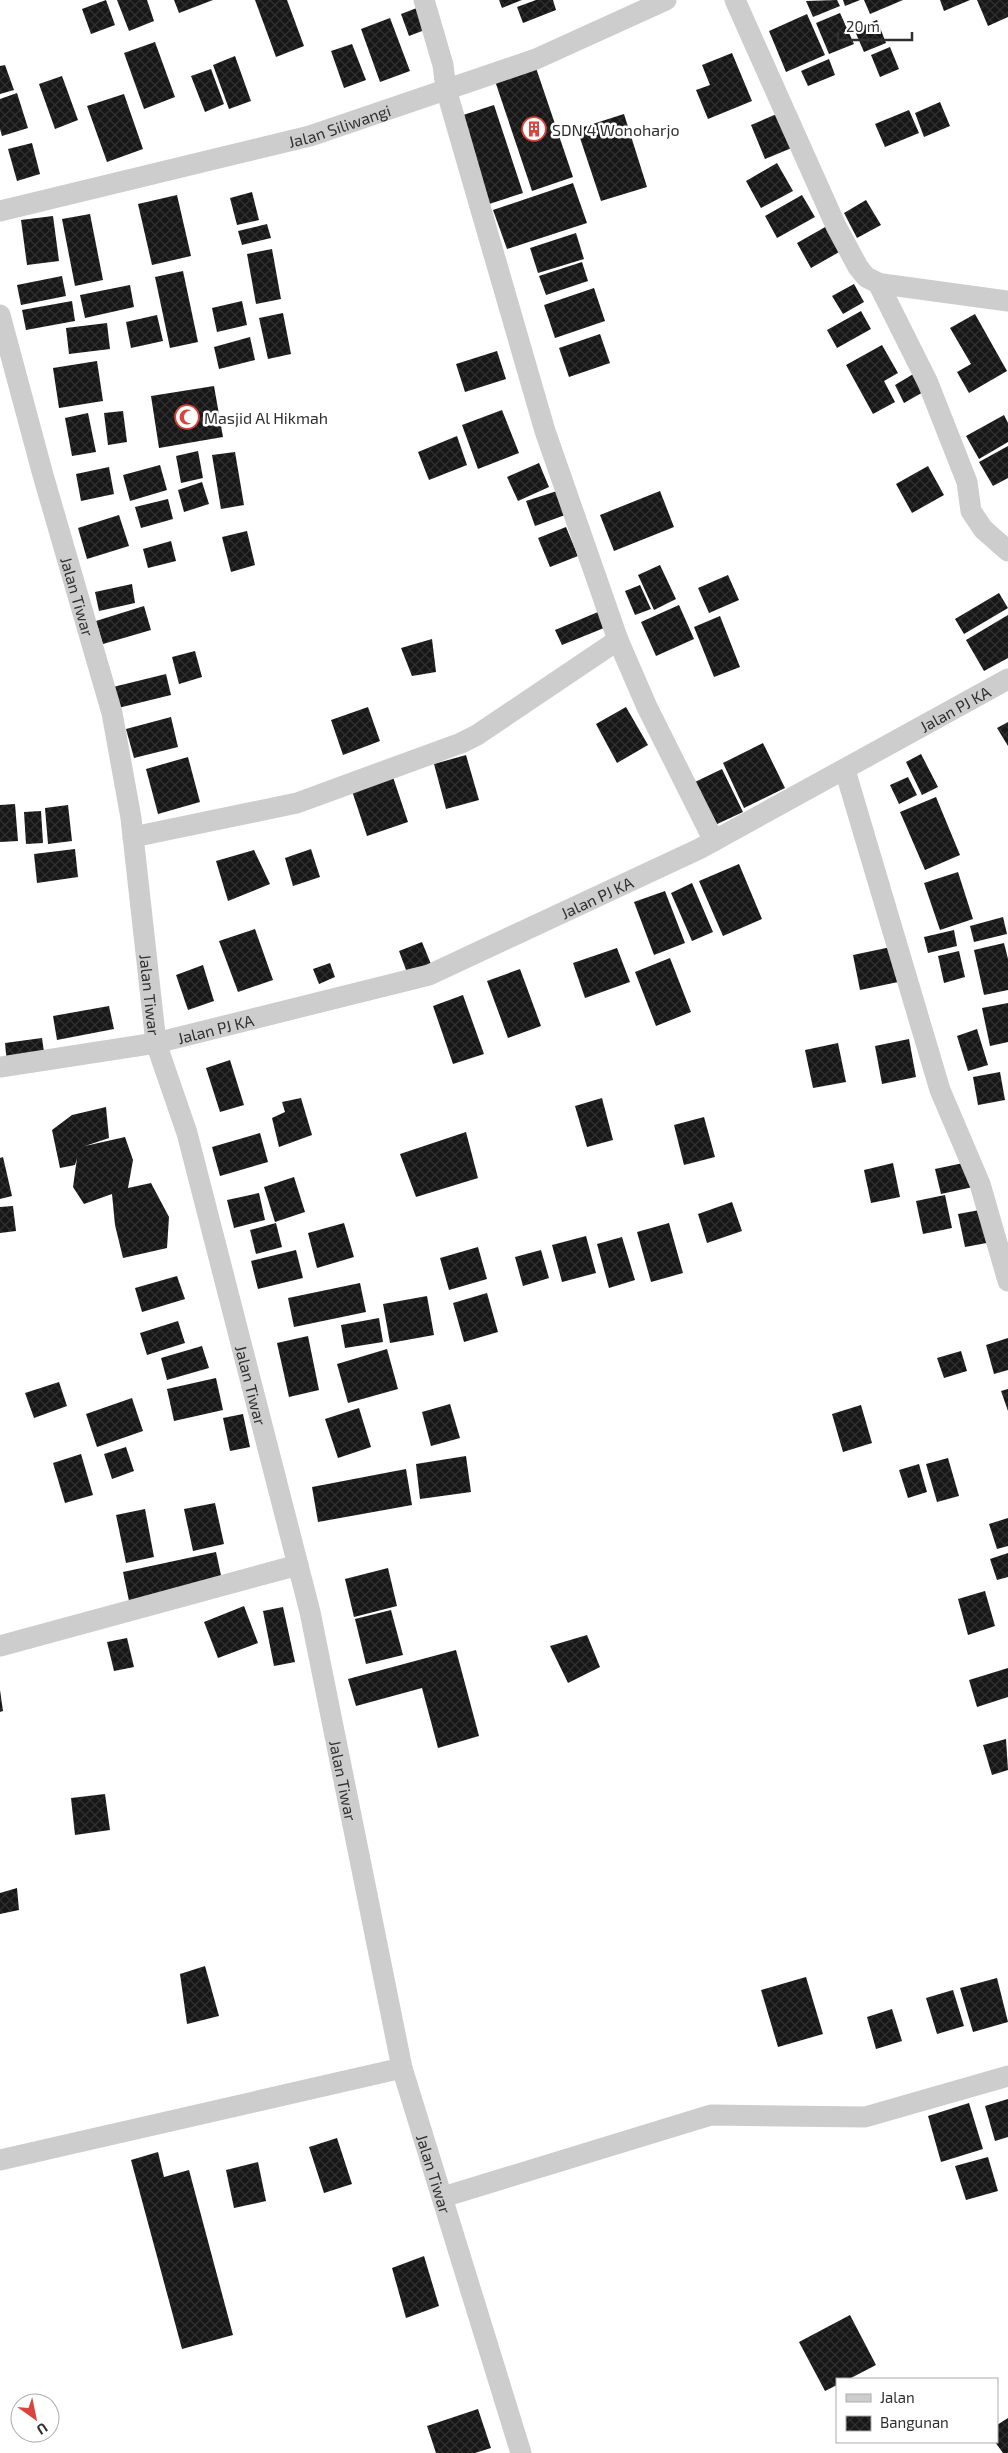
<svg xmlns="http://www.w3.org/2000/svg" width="1008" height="2453" viewBox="0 0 1008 2453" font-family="'Exo 2',sans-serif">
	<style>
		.building { fill: url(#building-cross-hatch) }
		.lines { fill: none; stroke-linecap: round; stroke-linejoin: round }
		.minor { stroke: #cdcdcd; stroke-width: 21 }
		.labels { text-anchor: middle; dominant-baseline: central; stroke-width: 5; stroke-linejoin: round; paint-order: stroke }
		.street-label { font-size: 16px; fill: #303030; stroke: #fff }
		.poi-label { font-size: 16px; fill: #303030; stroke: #fff; text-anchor: start }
	</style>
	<defs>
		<pattern id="building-cross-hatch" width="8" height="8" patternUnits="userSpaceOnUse" patternTransform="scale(1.25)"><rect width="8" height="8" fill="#171717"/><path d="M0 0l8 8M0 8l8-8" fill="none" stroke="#303030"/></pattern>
	</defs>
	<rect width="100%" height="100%" fill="#fff"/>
	<path class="building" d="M 106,0 L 115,25 L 91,34 L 82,9 Z
		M 117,0 L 147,0 L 154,21 L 129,31 Z
		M 174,0 L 213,0 L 179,13 Z
		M 255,0 L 287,0 L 304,46 L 276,57 Z
		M 499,0 L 522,0 L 502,8 Z
		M 536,0 L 553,0 L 556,10 L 523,23 L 517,7 Z
		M 837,0 L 840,6 L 813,17 L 806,1 Z
		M 843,0 L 860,0 L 845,6 Z
		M 864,0 L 903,0 L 870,14 Z
		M 940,0 L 970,0 L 944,11 Z
		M 977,0 L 1008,0 L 1008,17 L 988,26 Z
		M 422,6 L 430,28 L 409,36 L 401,14 Z
		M 840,13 L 854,44 L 829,54 L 816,23 Z
		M 807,14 L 825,55 L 786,72 L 769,31 Z
		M 390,18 L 410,71 L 380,82 L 361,29 Z
		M 877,20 L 886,43 L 864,52 L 854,29 Z
		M 155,42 L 175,97 L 144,109 L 124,53 Z
		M 352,44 L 366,80 L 344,88 L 331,51 Z
		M 890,47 L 899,69 L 880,77 L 871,55 Z
		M 732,53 L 752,101 L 708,119 L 696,90 L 710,85 L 702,65 Z
		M 235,56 L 251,101 L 229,109 L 213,65 Z
		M 829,59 L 835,75 L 808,86 L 801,71 Z
		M 5,65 L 14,90 L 0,94 L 0,66 Z
		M 536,68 L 573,177 L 532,191 L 495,81 Z
		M 211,69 L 224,104 L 205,112 L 191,76 Z
		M 62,76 L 78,120 L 55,129 L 39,84 Z
		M 17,93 L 28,128 L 2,136 L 0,129 L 0,99 Z
		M 124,94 L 143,149 L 107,162 L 87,106 Z
		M 940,102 L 950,126 L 924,137 L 915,113 Z
		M 494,105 L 523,193 L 486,205 L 457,117 Z
		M 909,110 L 919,133 L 885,147 L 875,124 Z
		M 779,113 L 794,147 L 765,159 L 751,125 Z
		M 624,114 L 647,187 L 601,201 L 577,129 Z
		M 32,143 L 40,174 L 17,181 L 8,149 Z
		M 777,163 L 793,191 L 761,208 L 746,181 Z
		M 573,183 L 587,223 L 507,249 L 493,210 Z
		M 252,192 L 259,220 L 237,225 L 230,198 Z
		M 177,195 L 191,256 L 152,265 L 138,204 Z
		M 802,195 L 815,217 L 777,238 L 765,216 Z
		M 866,200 L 881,225 L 857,238 L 844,213 Z
		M 90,214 L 103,280 L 75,286 L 62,219 Z
		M 53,216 L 59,261 L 27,265 L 21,220 Z
		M 267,224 L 271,238 L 242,245 L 238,231 Z
		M 827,226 L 841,251 L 811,268 L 797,243 Z
		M 576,233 L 584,259 L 538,273 L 530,248 Z
		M 272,249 L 281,299 L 256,304 L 247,254 Z
		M 582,262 L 588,281 L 546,295 L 539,276 Z
		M 183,271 L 198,342 L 170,348 L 155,277 Z
		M 62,276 L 66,296 L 21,305 L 17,285 Z
		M 854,284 L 864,302 L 843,314 L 832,296 Z
		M 130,285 L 134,307 L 85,318 L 80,295 Z
		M 594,288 L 605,321 L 555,338 L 544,305 Z
		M 72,301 L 75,321 L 26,330 L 22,310 Z
		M 242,301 L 247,325 L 217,332 L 212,308 Z
		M 861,311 L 871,329 L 837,348 L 827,330 Z
		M 283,313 L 291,354 L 268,359 L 259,318 Z
		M 975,314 L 1007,371 L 969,393 L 957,372 L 971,364 L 950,328 Z
		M 157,315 L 163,341 L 131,348 L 126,322 Z
		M 107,323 L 110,349 L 69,354 L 66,328 Z
		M 600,334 L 610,363 L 569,377 L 559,348 Z
		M 250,337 L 255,360 L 219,369 L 214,347 Z
		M 882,345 L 898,373 L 884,381 L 895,402 L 873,414 L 846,365 Z
		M 497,351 L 506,379 L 465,392 L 456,364 Z
		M 97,361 L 103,401 L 59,408 L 53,368 Z
		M 915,373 L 925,391 L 904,403 L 895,385 Z
		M 214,386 L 223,437 L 159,448 L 151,396 Z
		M 502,410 L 519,453 L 478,469 L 462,425 Z
		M 123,411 L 127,442 L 108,445 L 104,413 Z
		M 88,413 L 96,452 L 72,456 L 65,418 Z
		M 1004,415 L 1008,423 L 1008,442 L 979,459 L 966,436 Z
		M 457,436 L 467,465 L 429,480 L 418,452 Z
		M 1008,446 L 1008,478 L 993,486 L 979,462 Z
		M 198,451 L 203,478 L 181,483 L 176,456 Z
		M 235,452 L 244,505 L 221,509 L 212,455 Z
		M 539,463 L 549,487 L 518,501 L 507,477 Z
		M 160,465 L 167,490 L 130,501 L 123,475 Z
		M 928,466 L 944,495 L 912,513 L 896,484 Z
		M 109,467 L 114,494 L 81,501 L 76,474 Z
		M 202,482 L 209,504 L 184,512 L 178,490 Z
		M 557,491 L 565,515 L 535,526 L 526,501 Z
		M 660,491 L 674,527 L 614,551 L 600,515 Z
		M 168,499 L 173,519 L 141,528 L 135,507 Z
		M 119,515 L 129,546 L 87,559 L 78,528 Z
		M 566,527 L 578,556 L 550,567 L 538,538 Z
		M 247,531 L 255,565 L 231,572 L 222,537 Z
		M 171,541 L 176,561 L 148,568 L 143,549 Z
		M 660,565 L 676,599 L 654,610 L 638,575 Z
		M 728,575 L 739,600 L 709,613 L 698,588 Z
		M 132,584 L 135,603 L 99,611 L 95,592 Z
		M 640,585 L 651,609 L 635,615 L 625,591 Z
		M 999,593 L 1008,608 L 964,634 L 955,619 Z
		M 679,605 L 694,639 L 656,656 L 641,622 Z
		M 144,606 L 151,630 L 103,644 L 96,621 Z
		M 598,612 L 604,628 L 562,645 L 555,630 Z
		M 1008,615 L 1008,658 L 984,671 L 966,640 Z
		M 720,616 L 740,667 L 714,677 L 694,627 Z
		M 432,639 L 436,672 L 412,676 L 401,648 Z
		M 195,651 L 202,677 L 179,684 L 172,657 Z
		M 166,674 L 171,695 L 118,708 L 113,687 Z
		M 368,707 L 380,741 L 343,755 L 331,720 Z
		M 626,707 L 648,745 L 617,763 L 596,724 Z
		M 171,717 L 178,747 L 134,758 L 126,729 Z
		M 1008,722 L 1008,746 L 997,728 Z
		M 763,743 L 785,788 L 744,808 L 723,763 Z
		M 921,754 L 938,787 L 922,795 L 906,762 Z
		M 466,755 L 479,800 L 446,809 L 434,764 Z
		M 188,757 L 200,802 L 158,814 L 146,769 Z
		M 722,769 L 743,812 L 715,825 L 695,782 Z
		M 393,777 L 408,822 L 367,836 L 352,791 Z
		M 908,777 L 917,795 L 899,804 L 890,785 Z
		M 936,797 L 960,855 L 925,870 L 900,812 Z
		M 15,804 L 18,841 L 0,842 L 0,805 Z
		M 68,805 L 72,841 L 48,844 L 45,808 Z
		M 41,811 L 43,843 L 26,844 L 24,812 Z
		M 75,849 L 78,877 L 37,883 L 34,854 Z
		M 311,849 L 320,877 L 293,886 L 285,858 Z
		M 254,850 L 270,884 L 228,901 L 216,861 Z
		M 739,864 L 762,919 L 723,936 L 699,881 Z
		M 958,872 L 973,919 L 940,930 L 924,883 Z
		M 692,883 L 713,932 L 692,941 L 671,893 Z
		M 665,891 L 685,943 L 654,955 L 634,902 Z
		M 1003,917 L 1007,934 L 974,942 L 970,926 Z
		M 255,929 L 273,980 L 238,992 L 219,941 Z
		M 954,930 L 957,946 L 928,953 L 924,937 Z
		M 422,942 L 433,969 L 409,978 L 399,951 Z
		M 1004,943 L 1008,959 L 1008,990 L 984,995 L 974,950 Z
		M 891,947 L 898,982 L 860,990 L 853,955 Z
		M 617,948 L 630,982 L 585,998 L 573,963 Z
		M 959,951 L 965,977 L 944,983 L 938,956 Z
		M 670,958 L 691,1012 L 656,1026 L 635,972 Z
		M 330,963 L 335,977 L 319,984 L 313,969 Z
		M 203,965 L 214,1001 L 188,1010 L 176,975 Z
		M 520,969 L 541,1026 L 508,1038 L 487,981 Z
		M 463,995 L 484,1054 L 453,1064 L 433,1006 Z
		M 1008,1003 L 1008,1042 L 990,1046 L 982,1008 Z
		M 109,1006 L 114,1029 L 57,1040 L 53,1016 Z
		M 977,1029 L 988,1065 L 968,1071 L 957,1036 Z
		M 42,1038 L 45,1059 L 7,1064 L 5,1043 Z
		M 909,1039 L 916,1077 L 882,1084 L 875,1046 Z
		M 838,1043 L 846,1082 L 813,1088 L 805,1050 Z
		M 230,1060 L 244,1105 L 220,1112 L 206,1068 Z
		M 1000,1072 L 1005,1100 L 978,1105 L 973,1077 Z
		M 301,1098 L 312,1135 L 279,1147 L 272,1118 L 285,1112 L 282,1102 Z
		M 602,1098 L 613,1140 L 587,1147 L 575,1106 Z
		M 106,1107 L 109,1138 L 85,1146 L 125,1137 L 133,1160 L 128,1188 L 151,1183 L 169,1217 L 167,1248 L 123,1258 L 115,1225 L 112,1194 L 84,1204 L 73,1187 L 77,1158 L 75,1165 L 60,1168 L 52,1130 L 72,1115 Z
		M 704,1117 L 715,1157 L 684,1165 L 674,1125 Z
		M 466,1132 L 478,1178 L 416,1197 L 400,1154 Z
		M 260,1133 L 268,1162 L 220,1176 L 212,1147 Z
		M 3,1157 L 12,1196 L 0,1199 L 0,1158 Z
		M 968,1162 L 973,1187 L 941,1194 L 935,1169 Z
		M 893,1163 L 900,1197 L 871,1203 L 864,1170 Z
		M 294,1177 L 305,1212 L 275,1222 L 264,1187 Z
		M 259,1193 L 265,1220 L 234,1228 L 227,1200 Z
		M 945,1195 L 952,1228 L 923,1234 L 916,1201 Z
		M 732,1202 L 742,1231 L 707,1243 L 698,1214 Z
		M 13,1206 L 16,1231 L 0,1233 L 0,1207 Z
		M 985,1209 L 992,1242 L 965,1247 L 958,1214 Z
		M 276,1223 L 282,1247 L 256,1254 L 250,1230 Z
		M 344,1223 L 354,1257 L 317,1268 L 308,1233 Z
		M 669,1223 L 683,1273 L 651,1282 L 637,1232 Z
		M 586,1236 L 596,1273 L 562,1282 L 552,1245 Z
		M 622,1237 L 635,1280 L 609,1288 L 597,1244 Z
		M 478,1247 L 487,1279 L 449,1290 L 440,1258 Z
		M 296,1250 L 303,1278 L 258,1289 L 251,1261 Z
		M 541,1250 L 549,1278 L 523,1286 L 515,1257 Z
		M 177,1276 L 185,1299 L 142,1312 L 135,1288 Z
		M 360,1283 L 366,1312 L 294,1327 L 288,1298 Z
		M 487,1293 L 498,1332 L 464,1342 L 453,1303 Z
		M 427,1296 L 434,1335 L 390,1343 L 383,1304 Z
		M 379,1318 L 383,1342 L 345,1348 L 341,1325 Z
		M 178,1321 L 185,1343 L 147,1355 L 140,1333 Z
		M 308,1336 L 319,1390 L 289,1397 L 277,1343 Z
		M 1008,1338 L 1008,1370 L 994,1374 L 986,1345 Z
		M 202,1346 L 209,1368 L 167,1380 L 161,1358 Z
		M 387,1349 L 398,1389 L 348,1403 L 337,1364 Z
		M 961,1351 L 967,1371 L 944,1378 L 937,1358 Z
		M 216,1378 L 223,1410 L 174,1421 L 167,1389 Z
		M 59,1382 L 67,1406 L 34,1418 L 25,1393 Z
		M 1008,1389 L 1008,1411 L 1001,1391 Z
		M 132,1398 L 143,1431 L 97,1447 L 86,1414 Z
		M 450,1404 L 460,1438 L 431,1446 L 422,1412 Z
		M 861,1405 L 872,1443 L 843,1452 L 832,1414 Z
		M 359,1408 L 371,1447 L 338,1458 L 325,1419 Z
		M 243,1414 L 250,1447 L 230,1451 L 223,1418 Z
		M 126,1447 L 134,1471 L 112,1479 L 104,1454 Z
		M 81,1454 L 93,1495 L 65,1503 L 53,1463 Z
		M 466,1456 L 471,1492 L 420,1499 L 416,1464 Z
		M 948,1458 L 959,1496 L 937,1502 L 926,1464 Z
		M 919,1464 L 927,1492 L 908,1498 L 899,1470 Z
		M 406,1469 L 412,1505 L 318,1522 L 312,1487 Z
		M 215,1503 L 224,1544 L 193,1551 L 184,1509 Z
		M 145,1509 L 154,1557 L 126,1563 L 116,1515 Z
		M 1008,1518 L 1008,1546 L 997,1549 L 989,1524 Z
		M 216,1552 L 222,1580 L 129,1601 L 123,1572 Z
		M 1008,1553 L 1008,1577 L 997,1580 L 990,1559 Z
		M 388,1568 L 397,1606 L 354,1617 L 345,1579 Z
		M 985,1591 L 995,1626 L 968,1635 L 958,1599 Z
		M 244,1606 L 258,1643 L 218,1658 L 204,1622 Z
		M 283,1607 L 295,1662 L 274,1666 L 263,1611 Z
		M 391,1610 L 403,1655 L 366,1664 L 355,1619 Z
		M 587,1635 L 600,1667 L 568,1683 L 550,1646 Z
		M 127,1638 L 134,1667 L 114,1671 L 107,1642 Z
		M 456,1650 L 479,1736 L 438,1748 L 422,1688 L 356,1706 L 348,1679 Z
		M 1008,1668 L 1008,1697 L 977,1707 L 969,1680 Z
		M 0,1690 L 3,1711 L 0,1712 Z
		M 1006,1739 L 1008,1770 L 992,1775 L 983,1745 Z
		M 105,1794 L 110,1830 L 75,1835 L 71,1798 Z
		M 17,1888 L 19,1910 L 0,1914 L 0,1893 Z
		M 205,1966 L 219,2016 L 187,2024 L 180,1974 Z
		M 806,1977 L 823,2034 L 778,2047 L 761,1990 Z
		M 997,1978 L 1008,2022 L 973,2032 L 960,1988 Z
		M 953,1990 L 964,2026 L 937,2034 L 926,1998 Z
		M 892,2009 L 902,2041 L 876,2049 L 867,2017 Z
		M 1008,2099 L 1008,2137 L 995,2141 L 985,2106 Z
		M 969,2103 L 983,2149 L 941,2162 L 928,2116 Z
		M 337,2138 L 352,2184 L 324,2193 L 309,2147 Z
		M 158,2152 L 164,2177 L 189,2170 L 233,2335 L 182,2349 L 131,2160 Z
		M 988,2157 L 998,2191 L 966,2200 L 955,2166 Z
		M 258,2162 L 266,2201 L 234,2208 L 226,2170 Z
		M 424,2256 L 439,2306 L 406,2318 L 392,2268 Z
		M 850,2315 L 876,2365 L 849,2379 L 837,2379 L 837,2385 L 825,2391 L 799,2342 Z
		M 478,2409 L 491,2448 L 475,2453 L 436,2453 L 427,2426 Z
		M 1008,2418 L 1008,2453 L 1003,2453 L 995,2442 L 997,2425 Z"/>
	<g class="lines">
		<g class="minor">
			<path d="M 424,0 L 443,65 L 446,89 L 545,431 L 618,640 L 647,707 L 714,841"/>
			<path d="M 735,0 L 836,226 L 858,267 L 866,277 L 878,283 L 890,285 L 1008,301"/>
			<path id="s1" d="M 0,211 L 310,136 L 536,59 L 666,0"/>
			<path d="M 878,283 L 928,383 L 967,482 L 971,511 L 983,529 L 1008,551"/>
			<path id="s2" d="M 0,315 L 43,475 L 112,713 L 131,818 L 156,1043 L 187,1133 L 310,1612 L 402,2068 L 521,2453"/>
			<path d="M 845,770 L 940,1090 L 980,1184 L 1008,1281"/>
			<path d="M 133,837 L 297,803 L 461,743 L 477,735 L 618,640"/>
			<path id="s3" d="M 0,1067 L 156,1043 L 429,975 L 699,849 L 1008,679"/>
			<path d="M 0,1646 L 298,1565"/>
			<path d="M 0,2160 L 402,2068"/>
			<path d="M 443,2197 L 711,2115 L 865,2117 L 1008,2076"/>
		</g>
	</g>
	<defs>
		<g id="building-ring" transform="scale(1.25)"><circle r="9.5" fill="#fff" stroke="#dc433d" stroke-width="1.5"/><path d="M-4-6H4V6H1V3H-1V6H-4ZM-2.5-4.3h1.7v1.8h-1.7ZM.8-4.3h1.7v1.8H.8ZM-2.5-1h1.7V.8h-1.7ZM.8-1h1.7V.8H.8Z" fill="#dc433d"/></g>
		<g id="mosque-ring" transform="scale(1.25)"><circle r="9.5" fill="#fff" stroke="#dc433d" stroke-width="1.5"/><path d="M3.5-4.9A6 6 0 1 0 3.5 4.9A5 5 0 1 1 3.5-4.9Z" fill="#dc433d"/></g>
	</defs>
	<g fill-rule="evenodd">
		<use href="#building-ring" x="534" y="129"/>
		<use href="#mosque-ring" x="187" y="417"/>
	</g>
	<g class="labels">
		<g class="street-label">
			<text stroke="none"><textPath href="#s1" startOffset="350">Jalan Siliwangi</textPath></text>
			<text stroke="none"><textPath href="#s2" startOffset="292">Jalan Tiwar</textPath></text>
			<text stroke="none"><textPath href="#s3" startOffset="1029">Jalan PJ KA</textPath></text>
			<text stroke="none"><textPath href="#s3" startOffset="624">Jalan PJ KA</textPath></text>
			<text stroke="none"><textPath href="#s2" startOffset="698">Jalan Tiwar</textPath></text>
			<text stroke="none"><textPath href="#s3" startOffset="219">Jalan PJ KA</textPath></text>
			<text stroke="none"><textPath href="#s2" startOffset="1102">Jalan Tiwar</textPath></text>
			<text stroke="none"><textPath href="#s2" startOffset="1508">Jalan Tiwar</textPath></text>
			<text stroke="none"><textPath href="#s2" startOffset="1912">Jalan Tiwar</textPath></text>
		</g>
		<g class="poi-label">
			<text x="552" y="129">SDN 4 Wonoharjo</text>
			<text x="204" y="417">Masjid Al Hikmah</text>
		</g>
	</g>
	<rect x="836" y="2378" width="162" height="65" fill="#ffffff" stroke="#acacac"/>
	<rect x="846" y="2394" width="25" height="8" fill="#cdcdcd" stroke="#acacac"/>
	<text x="880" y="2403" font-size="15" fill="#303030">Jalan</text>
	<rect x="846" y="2416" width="25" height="15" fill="url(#building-cross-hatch)" stroke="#acacac"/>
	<text x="880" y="2428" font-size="15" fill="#303030">Bangunan</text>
	<g transform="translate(35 2418) rotate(147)"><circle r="24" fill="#ffffff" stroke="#acacac"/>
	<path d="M0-4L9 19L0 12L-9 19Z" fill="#dc433d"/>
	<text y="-8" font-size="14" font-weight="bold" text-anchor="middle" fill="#303030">U</text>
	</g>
	<path d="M838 32v8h74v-8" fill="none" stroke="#303030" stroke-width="2.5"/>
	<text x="846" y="32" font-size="15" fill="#303030" stroke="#ffffff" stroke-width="4" paint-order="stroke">20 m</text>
</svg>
